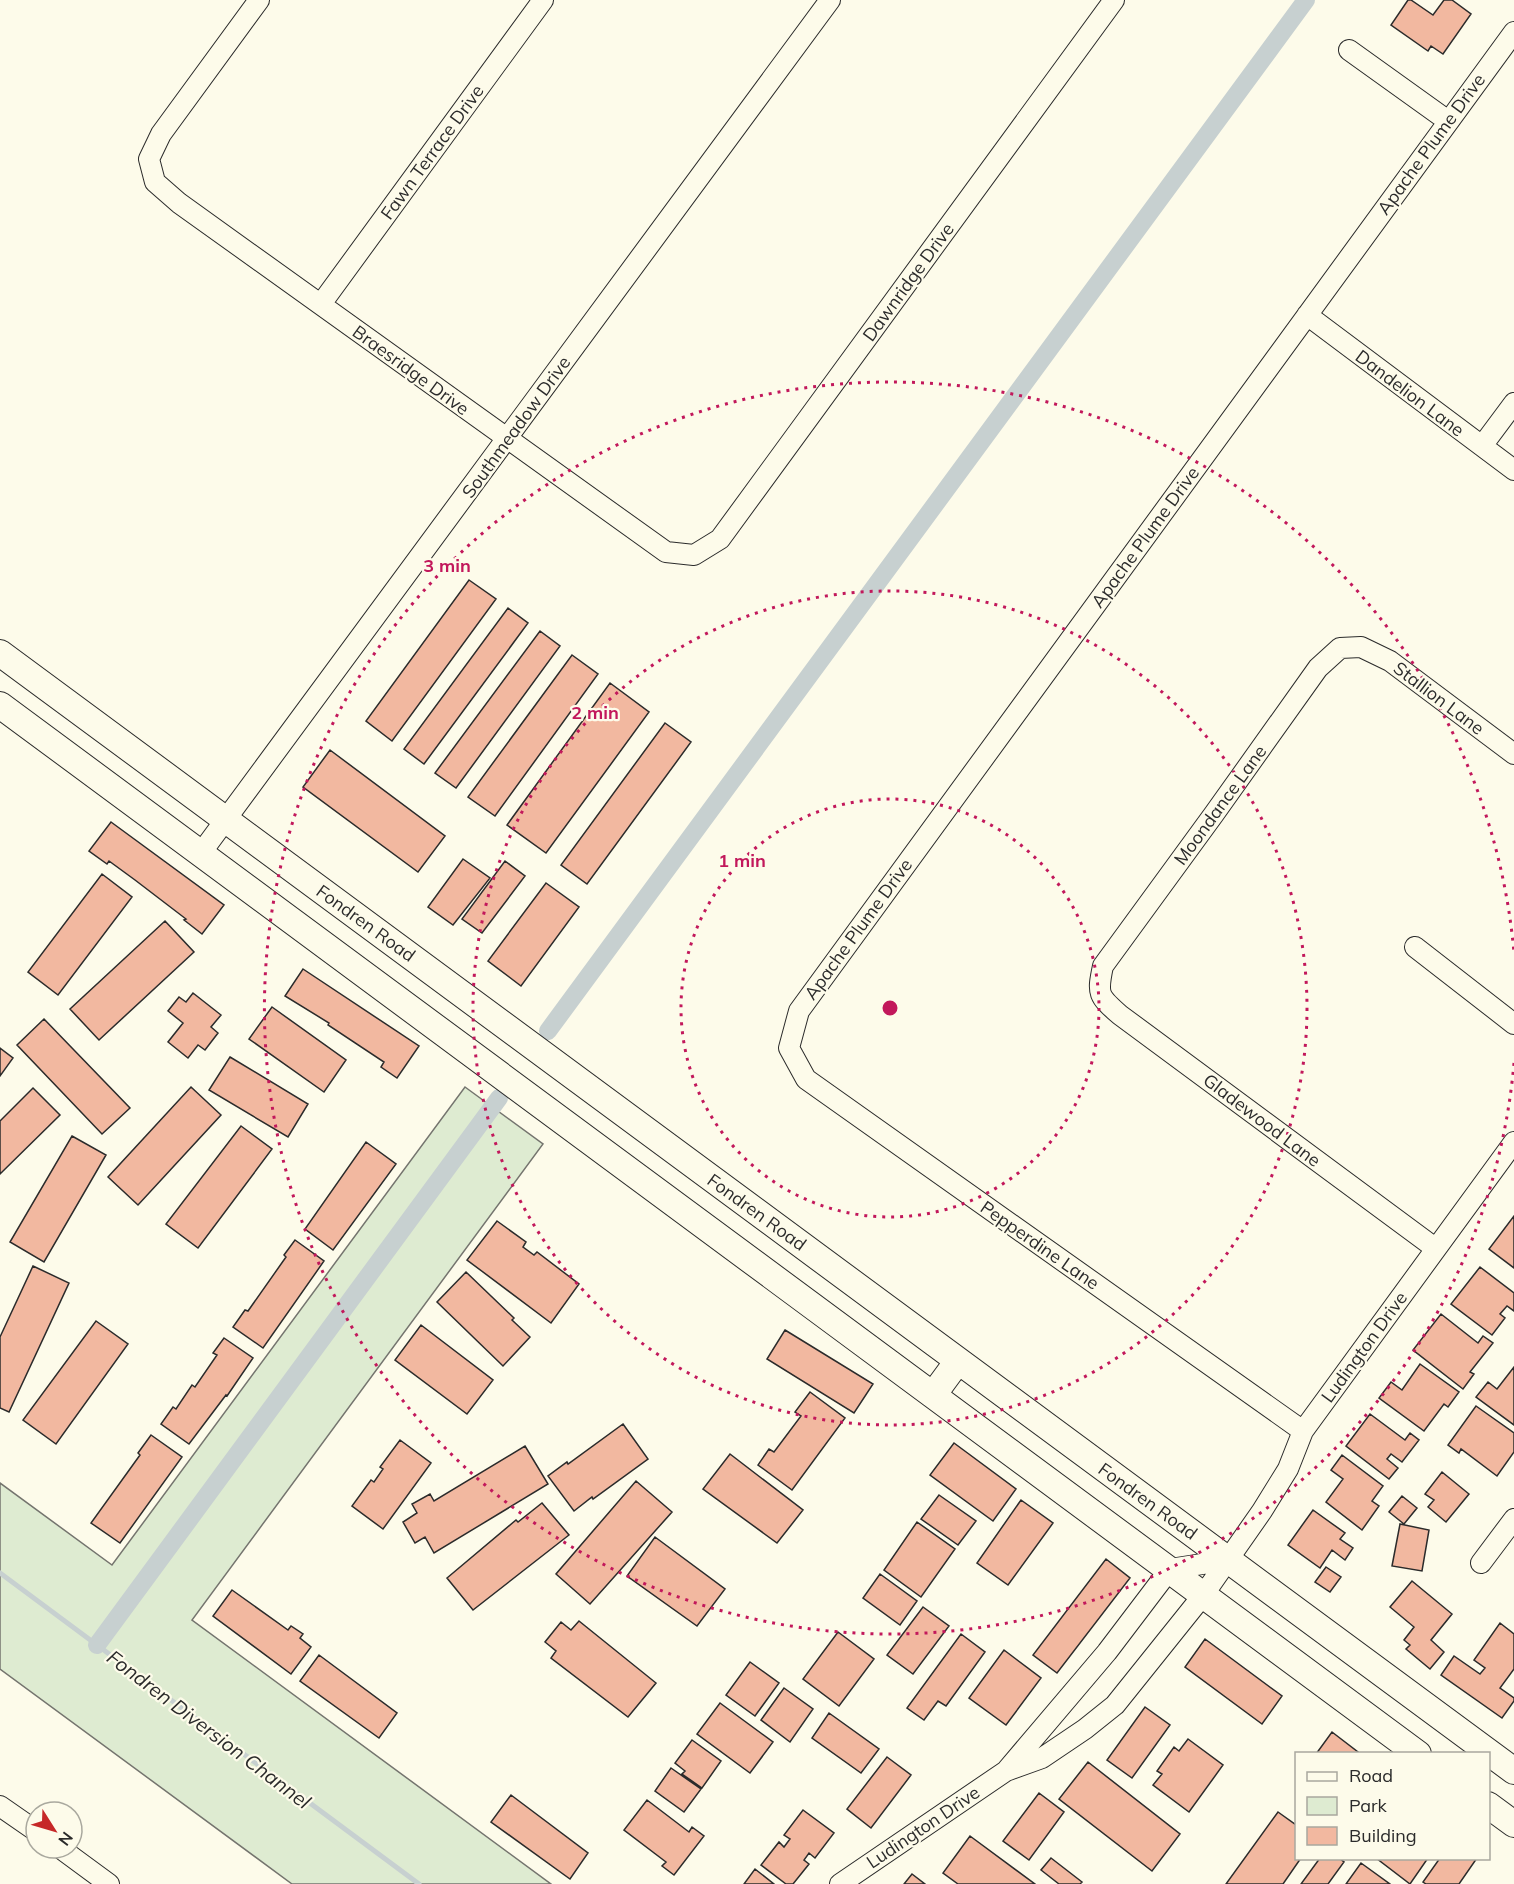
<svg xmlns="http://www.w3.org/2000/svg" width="1514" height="1884" viewBox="0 0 1514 1884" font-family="Mulish,sans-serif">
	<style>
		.green { fill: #deebd1; stroke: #74746e; stroke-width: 1.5 }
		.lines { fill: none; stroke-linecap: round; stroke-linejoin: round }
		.stream { stroke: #c7d0d0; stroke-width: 5 }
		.canal { stroke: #c7d0d0; stroke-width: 18 }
		.building { fill: #f2b8a0; stroke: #2b2b2b; stroke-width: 1.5 }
		.minor-casing { stroke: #2b2b2b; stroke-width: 22 }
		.major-casing { stroke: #2b2b2b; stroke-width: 28 }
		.minor { stroke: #fdfbea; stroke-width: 20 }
		.major { stroke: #fdfbea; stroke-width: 26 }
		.ring { fill: none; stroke: #c2185b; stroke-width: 3; stroke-dasharray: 3 6 }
		.labels { text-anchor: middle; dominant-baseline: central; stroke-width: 4.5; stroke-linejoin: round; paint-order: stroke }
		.street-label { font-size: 18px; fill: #2b2b2b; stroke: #fdfbea }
		.water-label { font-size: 20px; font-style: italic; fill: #2b2b2b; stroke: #fdfbea }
		.centre { fill: #c2185b; stroke: #fdfbea; stroke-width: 3 }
		.ring-label { font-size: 18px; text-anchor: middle; font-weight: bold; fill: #c2185b; stroke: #fdfbea; stroke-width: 4.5; stroke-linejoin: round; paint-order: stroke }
	</style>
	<rect width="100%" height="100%" fill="#fdfbea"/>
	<path class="green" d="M 465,1087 L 543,1144 L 192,1620 L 551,1884 L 292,1884 L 0,1669 L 0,1483 L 112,1565 Z"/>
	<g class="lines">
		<path class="stream" d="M 0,1573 L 419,1884"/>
		<path class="canal" d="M 548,1031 L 1306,0
			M 97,1645 L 499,1098"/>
	</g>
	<path class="building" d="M 1408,0 L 1411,0 L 1433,15 L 1444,0 L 1452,0 L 1471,14 L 1443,54 L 1431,46 L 1428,51 L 1391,25 Z
		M 469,580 L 496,599 L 392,741 L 366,721 Z
		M 508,608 L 528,623 L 424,764 L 404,749 Z
		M 540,631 L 560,646 L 456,788 L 435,773 Z
		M 572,655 L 598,674 L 495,816 L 468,797 Z
		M 610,683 L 649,712 L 546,853 L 507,825 Z
		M 665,723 L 691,742 L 587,884 L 561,865 Z
		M 330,750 L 445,836 L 418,872 L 303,787 Z
		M 111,822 L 224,905 L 202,934 L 184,920 L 186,919 L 135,880 L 109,861 L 107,864 L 89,851 Z
		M 463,859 L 490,878 L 453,925 L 428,907 Z
		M 505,861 L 525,876 L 482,933 L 462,919 Z
		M 102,874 L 132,897 L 58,995 L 28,972 Z
		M 546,883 L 579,907 L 521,986 L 488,961 Z
		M 165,921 L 194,952 L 99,1040 L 70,1009 Z
		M 303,969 L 419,1046 L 397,1078 L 381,1067 L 384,1062 L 328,1025 L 329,1023 L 285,996 Z
		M 193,993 L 221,1015 L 211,1027 L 218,1033 L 205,1050 L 198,1045 L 188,1058 L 168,1042 L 183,1023 L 168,1011 L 179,997 L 186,1002 Z
		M 272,1007 L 346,1060 L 324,1092 L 249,1039 Z
		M 44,1019 L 130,1108 L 102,1134 L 17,1045 Z
		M 0,1048 L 13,1058 L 0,1076 Z
		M 230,1057 L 308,1104 L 288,1137 L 209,1090 Z
		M 191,1087 L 221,1115 L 138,1205 L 108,1177 Z
		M 33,1088 L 60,1115 L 0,1174 L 0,1121 Z
		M 241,1126 L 272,1149 L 198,1248 L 166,1224 Z
		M 72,1136 L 106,1155 L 44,1262 L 10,1242 Z
		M 366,1142 L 396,1164 L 333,1250 L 305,1229 Z
		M 1514,1216 L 1514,1268 L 1489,1249 Z
		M 497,1221 L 526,1242 L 523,1247 L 534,1255 L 537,1252 L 579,1284 L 551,1323 L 467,1260 Z
		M 295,1240 L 324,1261 L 263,1348 L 233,1327 L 245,1310 L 248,1311 L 286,1257 L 284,1255 Z
		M 33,1266 L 69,1283 L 9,1412 L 0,1408 L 0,1337 Z
		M 1480,1267 L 1514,1293 L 1514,1311 L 1507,1306 L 1500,1314 L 1505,1318 L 1492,1335 L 1451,1304 Z
		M 466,1272 L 514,1318 L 512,1320 L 530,1337 L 503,1366 L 437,1302 Z
		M 1441,1314 L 1478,1343 L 1483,1336 L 1493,1343 L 1470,1372 L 1474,1374 L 1463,1389 L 1413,1350 Z
		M 96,1321 L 128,1344 L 56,1444 L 23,1420 Z
		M 421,1325 L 493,1380 L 467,1414 L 395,1360 Z
		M 785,1330 L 873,1384 L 854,1413 L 767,1359 Z
		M 224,1338 L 253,1358 L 227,1396 L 226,1395 L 189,1444 L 161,1424 L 173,1407 L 176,1409 L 192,1385 L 195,1387 L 217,1355 L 213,1353 Z
		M 1420,1364 L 1459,1392 L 1448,1407 L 1444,1404 L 1424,1431 L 1379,1398 L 1391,1382 L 1402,1390 Z
		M 1514,1367 L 1514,1425 L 1476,1397 L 1488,1382 L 1497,1389 Z
		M 810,1392 L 845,1418 L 792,1490 L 758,1465 L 769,1449 L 774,1452 L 801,1416 L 795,1412 Z
		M 1476,1406 L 1514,1433 L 1514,1452 L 1497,1476 L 1461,1449 L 1459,1453 L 1448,1445 Z
		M 1370,1414 L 1405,1440 L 1410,1433 L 1419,1440 L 1402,1462 L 1391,1454 L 1387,1459 L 1398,1468 L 1389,1479 L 1346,1446 Z
		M 623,1424 L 648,1459 L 593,1499 L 592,1497 L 574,1511 L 548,1476 L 567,1462 L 568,1464 Z
		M 151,1435 L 182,1457 L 120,1543 L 91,1523 L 140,1455 L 138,1453 Z
		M 400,1440 L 431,1463 L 383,1529 L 352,1506 L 371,1480 L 374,1482 L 383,1469 L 380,1467 Z
		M 954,1443 L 1016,1489 L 993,1521 L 930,1475 Z
		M 525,1446 L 548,1484 L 434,1553 L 425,1537 L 415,1543 L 403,1522 L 417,1513 L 412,1504 L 430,1494 L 434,1501 Z
		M 730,1454 L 803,1510 L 777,1543 L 703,1489 Z
		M 1342,1455 L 1383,1486 L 1372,1501 L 1379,1506 L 1362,1530 L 1326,1502 L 1343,1479 L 1331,1470 Z
		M 1442,1472 L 1469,1494 L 1446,1522 L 1428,1507 L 1434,1500 L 1425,1494 Z
		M 636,1481 L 672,1512 L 590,1604 L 556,1574 Z
		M 939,1495 L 976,1521 L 958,1545 L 921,1519 Z
		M 1402,1496 L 1417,1508 L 1404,1524 L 1389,1512 Z
		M 1021,1500 L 1053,1523 L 1008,1585 L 977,1563 Z
		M 542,1503 L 569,1535 L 473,1610 L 447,1578 L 516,1520 L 518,1522 Z
		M 1313,1510 L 1345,1533 L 1340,1539 L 1353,1548 L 1345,1560 L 1332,1550 L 1320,1568 L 1288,1545 Z
		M 917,1522 L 955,1549 L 921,1597 L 884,1570 Z
		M 1400,1524 L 1429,1530 L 1422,1571 L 1392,1566 Z
		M 655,1537 L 725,1589 L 697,1626 L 627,1576 Z
		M 1106,1559 L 1130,1578 L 1057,1673 L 1033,1655 Z
		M 1326,1567 L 1341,1577 L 1330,1592 L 1315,1582 Z
		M 880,1574 L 917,1601 L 900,1625 L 863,1598 Z
		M 1412,1581 L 1452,1614 L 1431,1640 L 1444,1652 L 1430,1669 L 1406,1649 L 1410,1645 L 1404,1640 L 1414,1627 L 1390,1607 Z
		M 232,1590 L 288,1630 L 291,1626 L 303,1634 L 300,1638 L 311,1647 L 291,1674 L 213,1616 Z
		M 923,1607 L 949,1626 L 913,1674 L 887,1655 Z
		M 579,1621 L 656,1683 L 628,1717 L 551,1658 L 556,1651 L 545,1642 L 561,1622 L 571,1630 Z
		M 1500,1623 L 1514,1634 L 1514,1669 L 1500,1688 L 1514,1698 L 1514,1701 L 1502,1718 L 1441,1675 L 1454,1656 L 1480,1674 L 1485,1668 L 1474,1660 Z
		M 838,1632 L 874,1659 L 839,1706 L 803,1679 Z
		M 961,1634 L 985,1652 L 946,1706 L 938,1701 L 924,1720 L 907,1708 Z
		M 1205,1639 L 1282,1696 L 1262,1724 L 1185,1667 Z
		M 1004,1650 L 1041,1678 L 1006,1725 L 969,1698 Z
		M 319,1655 L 397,1713 L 379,1738 L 300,1681 Z
		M 750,1662 L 779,1683 L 755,1716 L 726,1695 Z
		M 784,1688 L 813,1709 L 790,1742 L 761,1720 Z
		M 720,1703 L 773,1742 L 750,1773 L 697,1734 Z
		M 1145,1707 L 1170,1725 L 1132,1778 L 1107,1760 Z
		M 829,1713 L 879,1749 L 861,1773 L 812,1738 Z
		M 1332,1732 L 1358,1752 L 1357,1754 L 1316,1754 Z
		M 1188,1739 L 1223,1765 L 1189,1812 L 1153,1785 L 1162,1774 L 1157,1771 L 1174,1747 L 1179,1751 Z
		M 692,1740 L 721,1761 L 702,1788 L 682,1774 L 685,1771 L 675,1763 Z
		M 887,1757 L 911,1775 L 871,1828 L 847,1809 Z
		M 1088,1762 L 1180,1834 L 1152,1871 L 1059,1799 Z
		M 671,1768 L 701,1789 L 684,1812 L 655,1791 Z
		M 1039,1793 L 1064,1812 L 1029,1860 L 1003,1841 Z
		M 511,1795 L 588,1853 L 570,1879 L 491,1822 Z
		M 647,1800 L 689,1832 L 692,1827 L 704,1836 L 674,1875 L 662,1866 L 666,1862 L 624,1830 Z
		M 803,1810 L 834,1833 L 815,1858 L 809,1853 L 804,1860 L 809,1864 L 793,1884 L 786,1884 L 761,1865 L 779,1842 L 784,1847 L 790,1839 L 784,1835 Z
		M 1278,1812 L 1296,1825 L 1296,1858 L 1301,1858 L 1283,1884 L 1226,1884 Z
		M 970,1836 L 1035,1884 L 958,1884 L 943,1873 Z
		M 1051,1858 L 1082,1882 L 1080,1884 L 1059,1884 L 1041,1870 Z
		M 1320,1858 L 1339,1858 L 1344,1862 L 1328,1884 L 1301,1884 Z
		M 1376,1858 L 1428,1858 L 1410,1884 Z
		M 1440,1858 L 1477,1858 L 1459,1884 L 1426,1884 L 1423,1882 Z
		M 1361,1863 L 1390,1884 L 1346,1884 Z
		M 755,1869 L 774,1884 L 744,1884 Z
		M 912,1874 L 925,1884 L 904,1884 Z"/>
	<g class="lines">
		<g class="minor-casing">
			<path id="minor" d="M 259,0 L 161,134 L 149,159 L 155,182 L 179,203 L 666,552 L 694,555 L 720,539 L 1114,0
				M 1349,50 L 1448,121
				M 321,304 L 543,0
				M 1307,315 L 1514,470
				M 1482,446 L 1514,403
				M 201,853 L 830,0
				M 1415,947 L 1514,1024
				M 1435,1248 L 1120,1015 C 1098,996 1097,994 1103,966 L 1214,814 L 1318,668 L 1340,648 L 1361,647 L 1390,661 L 1514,754
				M 1303,1431 L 806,1079 L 789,1048 L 799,1011 L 1514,32
				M 1481,1563 L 1514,1519
				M 1006,1771 L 1042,1758 L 1085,1729 L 1115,1705 L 1204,1594 L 1262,1511 L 1288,1469 L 1303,1431 L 1514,1142
				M 0,1806 L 36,1831
				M 60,1848 L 109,1884
				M 840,1884 L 1006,1771 L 1107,1652 L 1170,1569 L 1228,1560"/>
		</g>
		<g class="major-casing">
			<path id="major" d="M 0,653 L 1514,1771
				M 0,705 L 1418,1754
				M 933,1395 L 958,1361
				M 1488,1805 L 1514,1824"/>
		</g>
		<use href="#minor" class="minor"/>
		<use href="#major" class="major"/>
	</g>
	<g class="ring">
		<circle cx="890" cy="1008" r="209"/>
		<circle cx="890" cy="1008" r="417"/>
		<path d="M1514 1063A626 626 0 1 1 1514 953"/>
	</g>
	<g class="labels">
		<g class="street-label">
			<text transform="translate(1431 144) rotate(-54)">Apache Plume Drive</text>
			<text transform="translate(432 152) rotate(-54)">Fawn Terrace Drive</text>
			<text transform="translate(908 282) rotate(-54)">Dawnridge Drive</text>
			<text transform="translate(411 370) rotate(36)">Braesridge Drive</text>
			<text transform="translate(1410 393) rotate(37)">Dandelion Lane</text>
			<text transform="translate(516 427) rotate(-54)">Southmeadow Drive</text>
			<text transform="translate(1145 537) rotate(-54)">Apache Plume Drive</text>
			<text transform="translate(1439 698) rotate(37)">Stallion Lane</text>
			<text transform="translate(1220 805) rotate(-54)">Moondance Lane</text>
			<text transform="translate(366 923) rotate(36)">Fondren Road</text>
			<text transform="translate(858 929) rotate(-54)">Apache Plume Drive</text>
			<text transform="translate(1262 1120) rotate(37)">Gladewood Lane</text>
			<text transform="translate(757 1212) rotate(36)">Fondren Road</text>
			<text transform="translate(1040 1245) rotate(35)">Pepperdine Lane</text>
			<text transform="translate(1364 1347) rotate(-54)">Ludington Drive</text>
			<text transform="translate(1148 1501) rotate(36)">Fondren Road</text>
			<text transform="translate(923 1827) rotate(-34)">Ludington Drive</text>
		</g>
		<g class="water-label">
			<text transform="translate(209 1729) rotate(37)">Fondren Diversion Channel</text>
		</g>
	</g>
	<circle cx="890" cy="1008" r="9" class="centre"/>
	<g class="ring-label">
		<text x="447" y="572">3 min</text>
		<text x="595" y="719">2 min</text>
		<text x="742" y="867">1 min</text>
	</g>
	<rect x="1295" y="1752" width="195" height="108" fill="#fdfbea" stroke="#a9a89e" stroke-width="1.5"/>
	<rect x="1307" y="1772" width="30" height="9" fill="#fdfbea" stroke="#a9a89e" stroke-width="1.5"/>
	<text x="1349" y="1782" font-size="18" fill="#2b2b2b">Road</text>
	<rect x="1307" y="1797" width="30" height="18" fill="#deebd1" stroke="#a9a89e" stroke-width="1.5"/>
	<text x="1349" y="1812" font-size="18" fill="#2b2b2b">Park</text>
	<rect x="1307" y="1827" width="30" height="18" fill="#f2b8a0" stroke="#a9a89e" stroke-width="1.5"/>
	<text x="1349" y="1842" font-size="18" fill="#2b2b2b">Building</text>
	<g transform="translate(54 1830) rotate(127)"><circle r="28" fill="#fdfbea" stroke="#a9a89e" stroke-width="1.5"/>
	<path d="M0-4.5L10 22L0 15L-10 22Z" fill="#c62828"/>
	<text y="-9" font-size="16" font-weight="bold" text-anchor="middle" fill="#2b2b2b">N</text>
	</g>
</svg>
